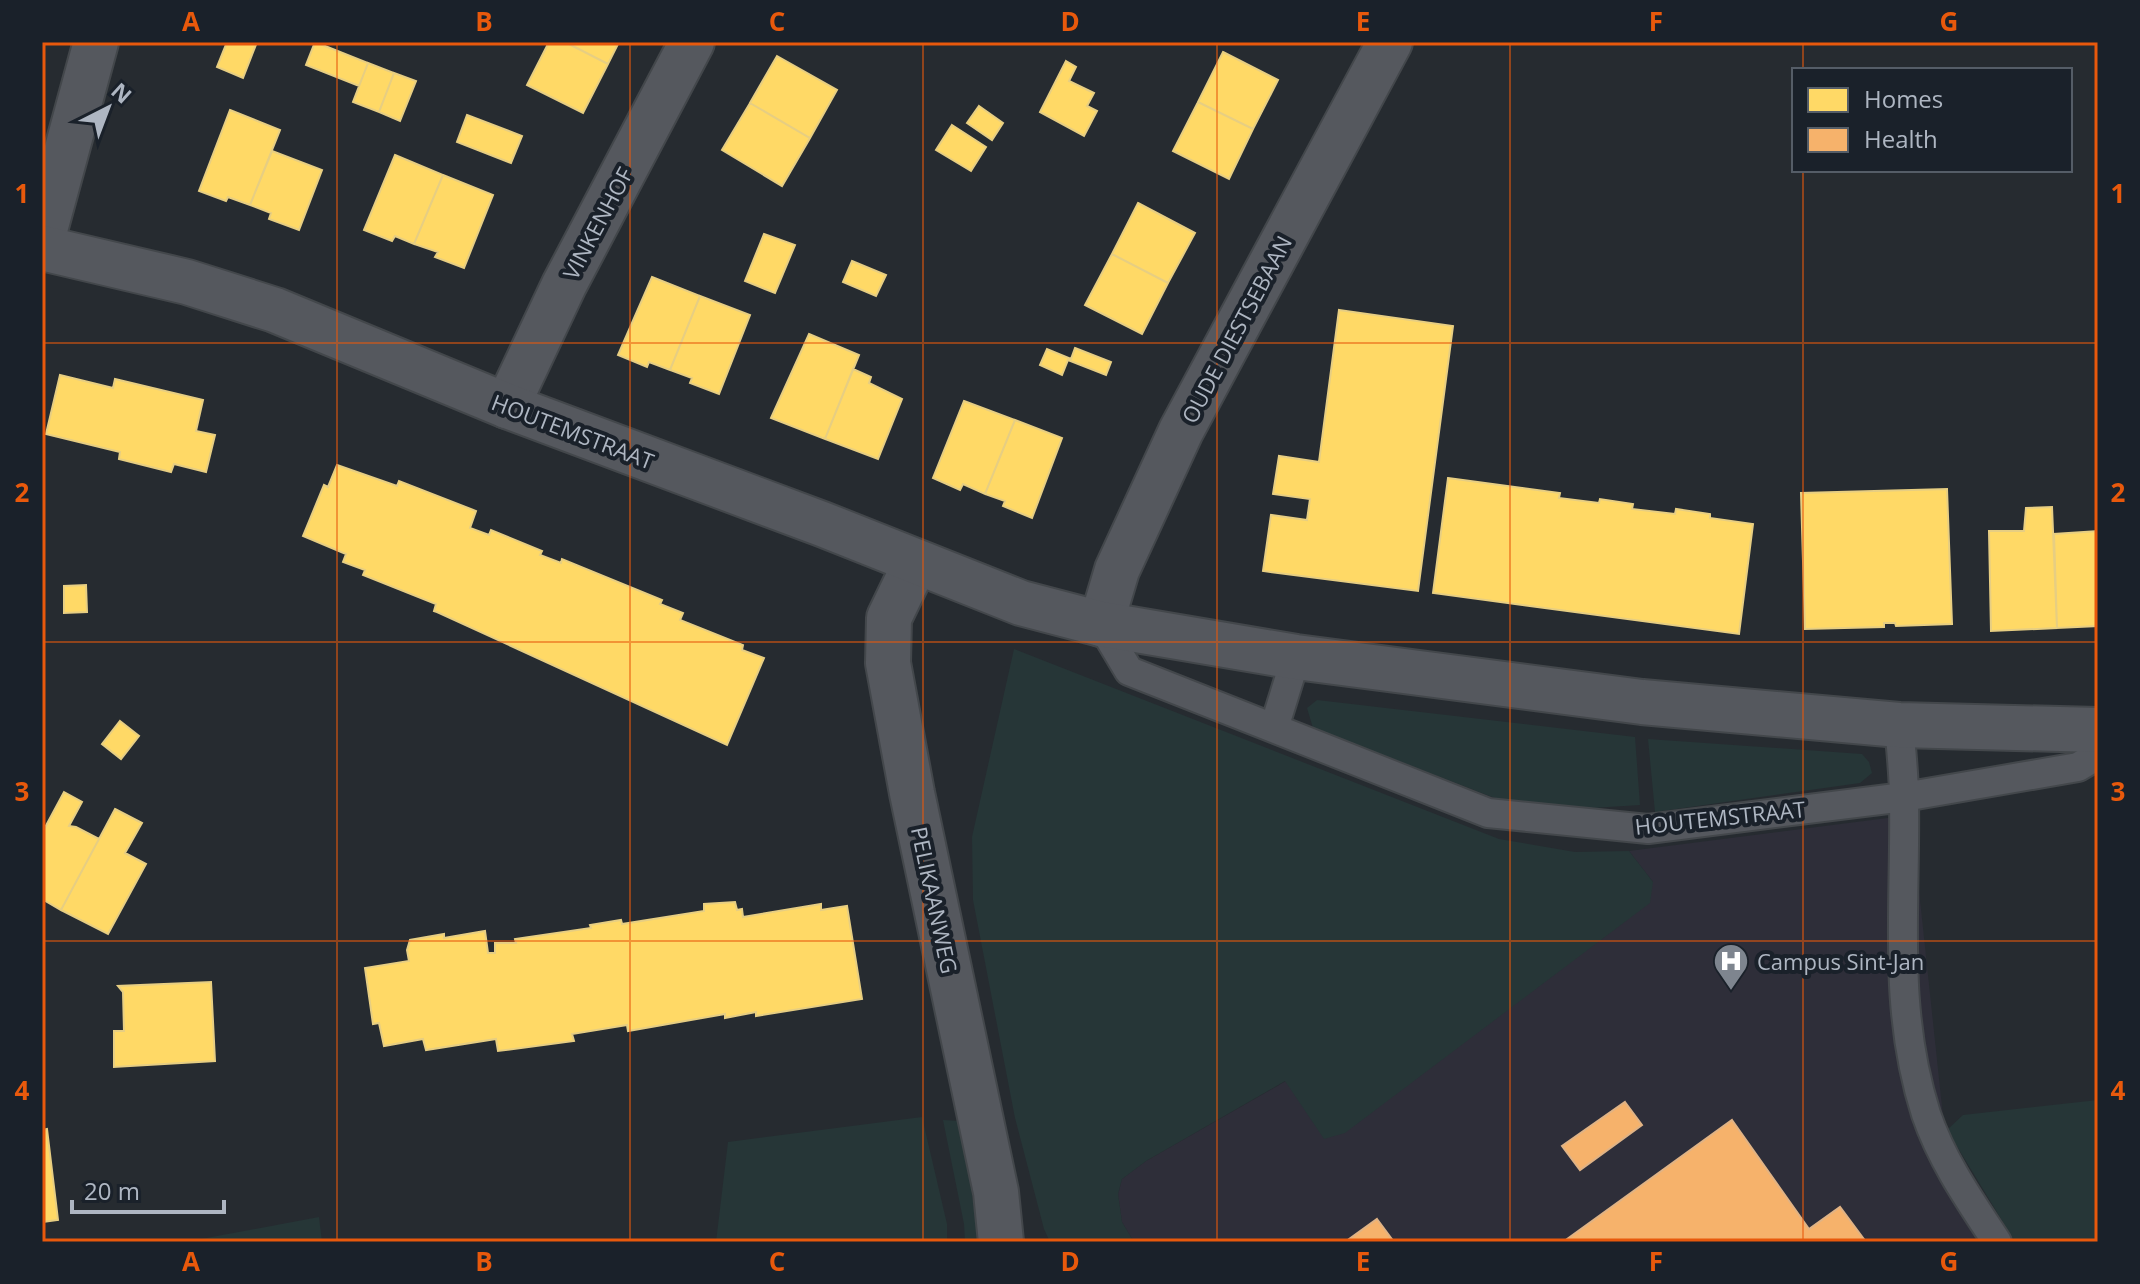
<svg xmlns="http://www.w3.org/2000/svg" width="2140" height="1284" viewBox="0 0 2140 1284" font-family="'Open Sans',sans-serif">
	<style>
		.medical { fill: #2e2e39 }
		.green { fill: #263637 }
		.homes { fill: #ffd966; stroke: #e7ce82; stroke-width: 2 }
		.health { fill: #f6b26b; stroke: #e0b385; stroke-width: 2 }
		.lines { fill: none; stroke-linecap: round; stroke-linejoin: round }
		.service-casing { stroke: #43474b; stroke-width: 32 }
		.minor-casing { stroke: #43474b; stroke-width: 48 }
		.tertiary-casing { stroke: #43474b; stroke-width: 48 }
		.service { stroke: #55585e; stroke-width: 28 }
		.minor { stroke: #55585e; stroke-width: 44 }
		.tertiary { stroke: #55585e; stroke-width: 44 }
		.grid { fill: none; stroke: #e8590c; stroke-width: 2; stroke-opacity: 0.55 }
		.labels { text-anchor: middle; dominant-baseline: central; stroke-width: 8; stroke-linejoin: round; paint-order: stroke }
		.street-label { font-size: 22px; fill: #aeb6c2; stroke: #1a212a }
		.poi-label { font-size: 22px; fill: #aeb6c2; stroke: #1a212a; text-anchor: start }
		.neatline { fill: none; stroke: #e8590c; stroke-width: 3 }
		.grid-label { font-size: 26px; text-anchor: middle; font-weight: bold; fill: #e8590c }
	</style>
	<rect width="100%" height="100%" fill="#262b30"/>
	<path class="medical" d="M 1911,815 L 1945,1135 L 2015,1242 L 1134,1242 L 1122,1222 L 1118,1194 L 1122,1179 L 1146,1161 L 1286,1081 L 1324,1138 L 1653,882 L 1629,851 Z"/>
	<path class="green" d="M 1014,649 L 1499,839 L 1575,852 L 1629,851 L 1653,882 L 1650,903 L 1345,1133 L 1324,1139 L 1285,1081 L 1146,1161 L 1122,1179 L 1118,1194 L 1122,1222 L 1134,1242 L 1050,1242 L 1044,1229 L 1015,1118 L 973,900 L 972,837 Z
		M 1317,700 L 1635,737 L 1640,805 L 1544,811 L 1492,797 L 1313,728 L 1307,708 Z
		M 1648,739 L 1862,754 L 1869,762 L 1872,773 L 1860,783 L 1655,812 Z
		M 2098,1100 L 2098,1242 L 2015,1242 L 1947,1130 L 1963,1115 Z
		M 922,1117 L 947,1224 L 947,1242 L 716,1242 L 728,1142 Z
		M 943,1120 L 961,1121 L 979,1242 L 965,1242 L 964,1224 Z
		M 319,1217 L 322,1242 L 185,1242 Z"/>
	<path class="homes" d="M 227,42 L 257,42 L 243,78 L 217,67 Z
		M 315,42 L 368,63 L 359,86 L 306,65 Z
		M 549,42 L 565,42 L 608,64 L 583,113 L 527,85 Z
		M 565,42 L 619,42 L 608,64 Z
		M 1223,52 L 1278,80 L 1253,129 L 1198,102 Z
		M 777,56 L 837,90 L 810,138 L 750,103 Z
		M 1066,61 L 1076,67 L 1069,81 L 1094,93 L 1087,106 L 1097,111 L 1084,136 L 1040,112 Z
		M 368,63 L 394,73 L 379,112 L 353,102 Z
		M 394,73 L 416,81 L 400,121 L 379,112 Z
		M 1198,102 L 1253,129 L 1229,179 L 1173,151 Z
		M 750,103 L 810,138 L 782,186 L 722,150 Z
		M 979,106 L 1003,123 L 992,140 L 967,123 Z
		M 230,110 L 280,130 L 250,205 L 228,197 L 226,201 L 199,191 Z
		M 467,115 L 522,136 L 511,163 L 457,142 Z
		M 952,125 L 986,147 L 971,171 L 936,150 Z
		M 272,151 L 322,170 L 299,230 L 269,219 L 271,213 L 250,205 Z
		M 395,155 L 443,175 L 414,244 L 395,236 L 392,241 L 364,230 Z
		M 443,175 L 493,195 L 464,268 L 435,257 L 438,252 L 414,244 Z
		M 1138,203 L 1195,233 L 1168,283 L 1112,254 Z
		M 764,234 L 795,245 L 775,293 L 745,281 Z
		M 1112,254 L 1168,283 L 1142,334 L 1085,305 Z
		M 852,261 L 886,275 L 876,296 L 843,282 Z
		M 652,277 L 700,296 L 670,370 L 649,362 L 647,367 L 618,355 Z
		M 700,296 L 750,315 L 719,394 L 690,383 L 692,378 L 670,370 Z
		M 1339,310 L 1453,326 L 1418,591 L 1263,571 L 1271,515 L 1307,520 L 1310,499 L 1273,494 L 1279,456 L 1319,462 Z
		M 809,334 L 859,355 L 825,439 L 771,418 Z
		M 1075,348 L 1111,362 L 1106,375 L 1068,360 L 1062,375 L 1040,365 L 1047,349 L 1071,359 Z
		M 853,369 L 871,377 L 869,383 L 902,399 L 878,459 L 825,439 Z
		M 60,375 L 113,388 L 115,379 L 203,400 L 196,431 L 215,435 L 206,472 L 174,464 L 171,472 L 119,459 L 120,452 L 46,434 Z
		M 964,401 L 1015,420 L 985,494 L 963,484 L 960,490 L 933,478 Z
		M 1015,420 L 1062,438 L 1032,518 L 1003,506 L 1005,501 L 985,494 Z
		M 337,465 L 397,486 L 399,481 L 476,511 L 470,528 L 489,535 L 491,530 L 542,551 L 540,555 L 561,563 L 562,559 L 662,600 L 660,604 L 683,613 L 680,620 L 743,645 L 742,650 L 764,658 L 727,745 L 437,612 L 434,611 L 436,604 L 363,575 L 365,570 L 343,562 L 346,554 L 303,536 L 324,485 L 328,487 Z
		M 1448,478 L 1560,493 L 1559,498 L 1599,503 L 1600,499 L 1633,504 L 1632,509 L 1675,514 L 1676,509 L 1710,514 L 1710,518 L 1753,524 L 1739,634 L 1433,593 Z
		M 1947,489 L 1952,624 L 1896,626 L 1895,623 L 1884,623 L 1884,627 L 1805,629 L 1801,493 Z
		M 2052,507 L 2057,628 L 1991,631 L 1989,531 L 2024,531 L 2026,508 Z
		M 2098,531 L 2098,626 L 2057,628 L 2054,534 Z
		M 86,585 L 87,612 L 64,613 L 64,586 Z
		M 120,721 L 139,736 L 121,759 L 102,744 Z
		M 64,792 L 82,802 L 69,826 L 76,827 L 99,839 L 61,910 L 42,899 L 42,833 Z
		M 115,809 L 142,823 L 125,853 L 146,864 L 108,934 L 61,910 Z
		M 735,902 L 737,910 L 742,909 L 743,917 L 821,904 L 821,910 L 847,906 L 862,999 L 756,1016 L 756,1012 L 725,1018 L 725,1014 L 628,1031 L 627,1025 L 572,1034 L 574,1041 L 498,1051 L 496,1039 L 426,1050 L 423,1039 L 384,1046 L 379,1023 L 373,1024 L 365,968 L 409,961 L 407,950 L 410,940 L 444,934 L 444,938 L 485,931 L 488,953 L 495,953 L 495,943 L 516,943 L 515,939 L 591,928 L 590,925 L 621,920 L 622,924 L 704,911 L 704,904 Z
		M 211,982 L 215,1061 L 114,1067 L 114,1031 L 124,1031 L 123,992 L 118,986 Z
		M 47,1129 L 58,1220 L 42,1222 L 42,1130 Z"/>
	<path class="health" d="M 1625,1102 L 1642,1125 L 1580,1170 L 1562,1146 Z
		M 1732,1120 L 1809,1229 L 1840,1207 L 1866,1242 L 1563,1242 Z
		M 1377,1219 L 1394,1242 L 1345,1242 Z"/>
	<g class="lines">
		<g class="service-casing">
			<path id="service" d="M 1101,624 L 1129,671 L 1488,813 L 1648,829 L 1904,797 L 2078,767 L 2098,755
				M 1899,725 C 1901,749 1904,774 1904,798 C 1906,908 1892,1007 1926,1114 C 1942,1161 1970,1201 1997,1242
				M 1274,728 L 1296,657"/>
		</g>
		<g class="minor-casing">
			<path id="minor" d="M 42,241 L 96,42
				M 507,406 L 564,285 L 692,42
				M 916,562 L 889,618 L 888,663 L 912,793 L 996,1192 L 1001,1242
				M 1101,624 L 1117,570 L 1181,431 L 1390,42"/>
		</g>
		<g class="tertiary-casing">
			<path id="tertiary" d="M 42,248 L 187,282 L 275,310 L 507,406 L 822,524 L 1021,603 L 1101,624 L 1296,657 L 1642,702 L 1899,725 L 2098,730"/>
		</g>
		<use href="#service" class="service"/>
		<use href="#minor" class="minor"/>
		<use href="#tertiary" class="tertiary"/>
	</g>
	<path class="grid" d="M 337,42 L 337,1242M 630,42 L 630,1242M 923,42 L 923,1242M 1217,42 L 1217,1242M 1510,42 L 1510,1242M 1803,42 L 1803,70M 1803,170 L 1803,1242M 42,343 L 2098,343M 42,642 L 2098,642M 42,941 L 2098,941"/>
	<defs>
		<g id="hospital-pin" transform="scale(1.8)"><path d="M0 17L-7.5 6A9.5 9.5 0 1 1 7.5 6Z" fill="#7e858f" stroke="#1a212a"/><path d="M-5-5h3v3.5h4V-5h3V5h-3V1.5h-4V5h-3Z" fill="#fff"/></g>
	</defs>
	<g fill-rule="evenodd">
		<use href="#hospital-pin" x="1731" y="961"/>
	</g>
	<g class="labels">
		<g class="street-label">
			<text transform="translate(597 223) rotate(-62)">VINKENHOF</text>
			<text transform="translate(1236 329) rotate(-62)">OUDE DIESTSEBAAN</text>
			<text transform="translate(573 431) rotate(21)">HOUTEMSTRAAT</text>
			<text transform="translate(1720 817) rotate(-6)">HOUTEMSTRAAT</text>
			<text transform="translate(935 900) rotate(78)">PELIKAANWEG</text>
		</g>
		<g class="poi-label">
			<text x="1757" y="961">Campus Sint-Jan</text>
		</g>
	</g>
	<rect width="2140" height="1284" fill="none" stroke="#1a212a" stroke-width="88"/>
	<rect x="1792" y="68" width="280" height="104" fill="#1a212a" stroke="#555d67" stroke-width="2"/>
	<rect x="1808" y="88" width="40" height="24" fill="#ffd966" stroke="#555d67" stroke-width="2"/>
	<text x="1864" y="108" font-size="24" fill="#aeb6c2">Homes</text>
	<rect x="1808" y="128" width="40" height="24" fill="#f6b26b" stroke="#555d67" stroke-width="2"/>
	<text x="1864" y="148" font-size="24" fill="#aeb6c2">Health</text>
	<g transform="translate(108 108) rotate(42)" stroke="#1a212a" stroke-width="6" paint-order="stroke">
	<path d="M0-6L14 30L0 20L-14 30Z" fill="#aeb6c2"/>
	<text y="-12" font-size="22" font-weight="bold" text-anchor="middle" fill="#aeb6c2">N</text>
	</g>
	<path d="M72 1200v12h152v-12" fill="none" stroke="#aeb6c2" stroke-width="4"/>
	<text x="84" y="1200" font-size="24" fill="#aeb6c2" stroke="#1a212a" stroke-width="6" paint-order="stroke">20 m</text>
	<rect x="44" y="44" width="2052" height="1196" class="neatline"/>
	<g class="grid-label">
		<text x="191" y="31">A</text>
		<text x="484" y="31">B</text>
		<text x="777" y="31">C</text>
		<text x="1070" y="31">D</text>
		<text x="1363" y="31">E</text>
		<text x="1656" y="31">F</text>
		<text x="1949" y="31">G</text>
		<text x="22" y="203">1</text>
		<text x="2118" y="203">1</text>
		<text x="22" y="502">2</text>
		<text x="2118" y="502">2</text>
		<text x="22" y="801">3</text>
		<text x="2118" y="801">3</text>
		<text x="22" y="1100">4</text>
		<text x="2118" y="1100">4</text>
		<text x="191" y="1271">A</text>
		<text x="484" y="1271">B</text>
		<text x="777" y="1271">C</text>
		<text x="1070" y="1271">D</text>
		<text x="1363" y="1271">E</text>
		<text x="1656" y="1271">F</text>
		<text x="1949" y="1271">G</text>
	</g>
</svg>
